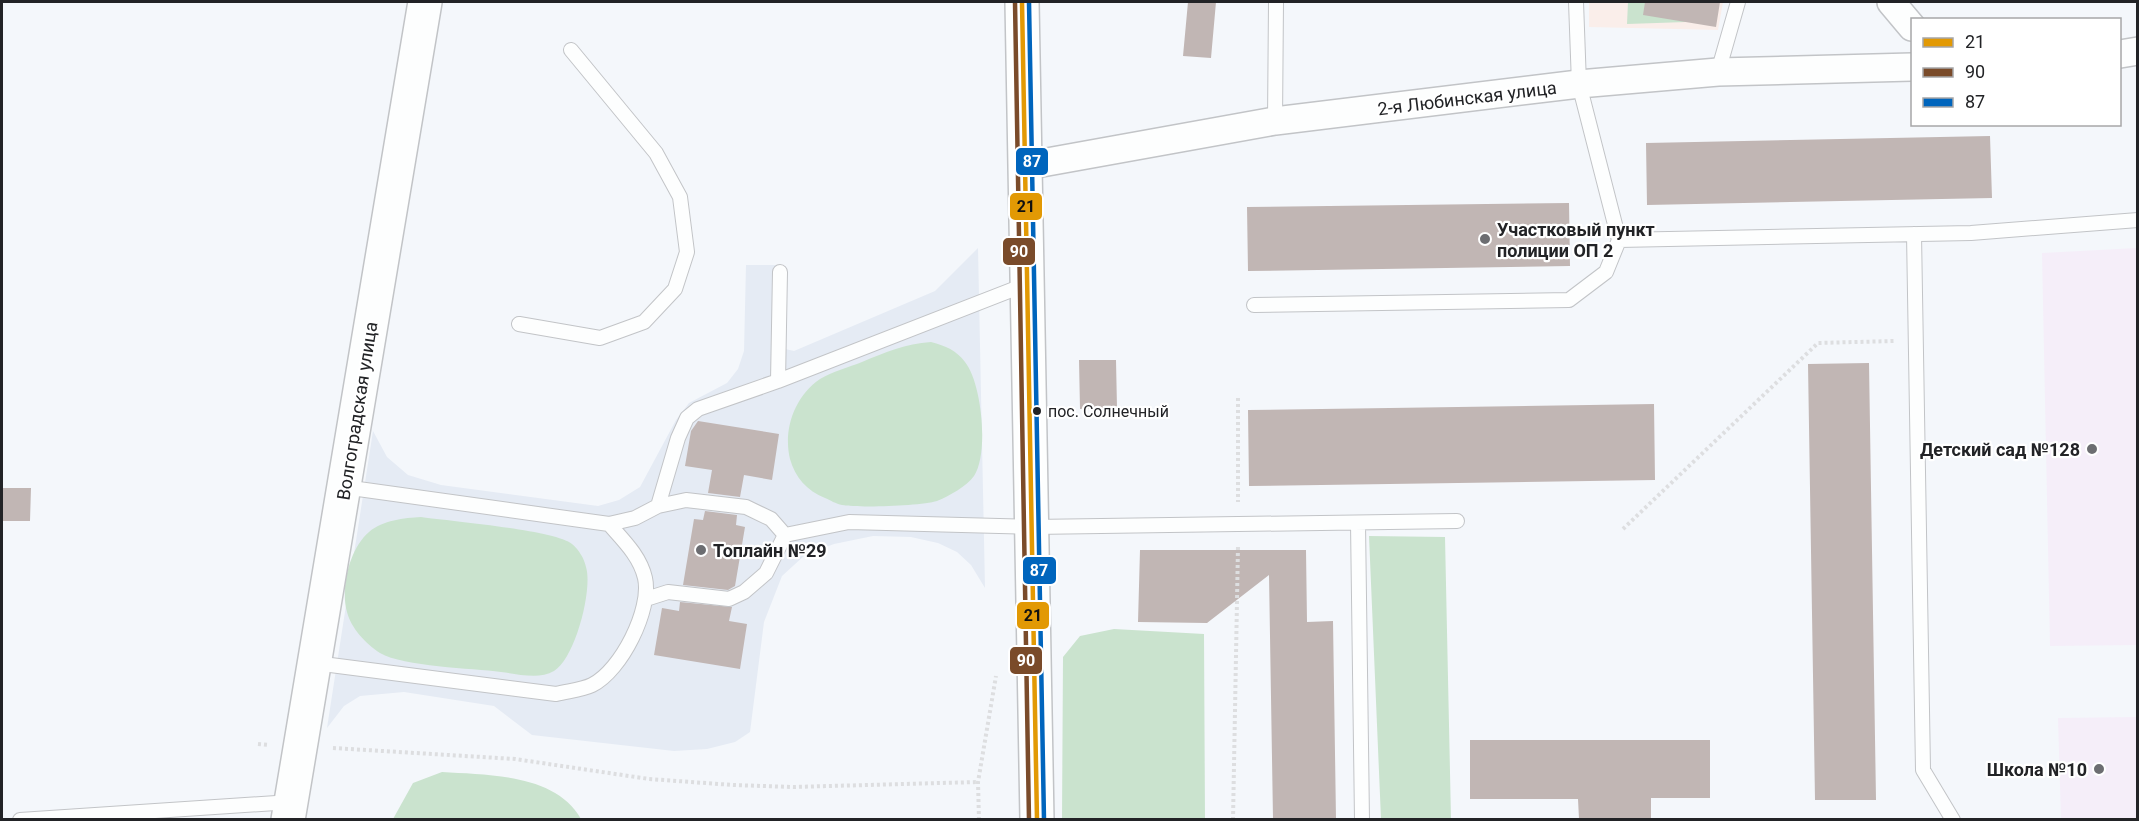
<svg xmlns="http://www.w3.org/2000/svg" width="2139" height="821" viewBox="0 0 2139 821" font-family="Roboto,sans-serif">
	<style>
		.built { fill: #e5ebf4 }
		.industrial { fill: #faeeea }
		.education { fill: #f5eef9 }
		.green { fill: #cae3ce }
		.building { fill: #c1b6b4 }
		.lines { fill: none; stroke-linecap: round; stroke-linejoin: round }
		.lane-casing { stroke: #c2c4c7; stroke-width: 16 }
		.street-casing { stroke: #c2c4c7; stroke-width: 30 }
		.secondary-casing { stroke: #c2c4c7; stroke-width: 36 }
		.primary-casing { stroke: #c2c4c7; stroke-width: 36 }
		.path { stroke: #dddee0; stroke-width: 4; stroke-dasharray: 3 3; stroke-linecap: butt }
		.lane { stroke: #fdfefe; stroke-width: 14 }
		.street { stroke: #fdfefe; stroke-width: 27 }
		.secondary { stroke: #fdfefe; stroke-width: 33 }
		.primary { stroke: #fdfefe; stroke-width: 33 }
		.bus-1-casing { stroke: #fff; stroke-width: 9 }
		.bus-2-casing { stroke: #fff; stroke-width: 9 }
		.bus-3-casing { stroke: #fff; stroke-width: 9 }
		.bus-1 { stroke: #e29904; stroke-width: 4.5 }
		.bus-2 { stroke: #7a4b2a; stroke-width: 4.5 }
		.bus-3 { stroke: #0065bd; stroke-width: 4.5 }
		.poi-dot { fill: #6c6d71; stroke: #fff; stroke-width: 2 }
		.bus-dot { fill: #222326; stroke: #fff; stroke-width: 2 }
		.labels { text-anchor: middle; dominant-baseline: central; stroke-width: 4.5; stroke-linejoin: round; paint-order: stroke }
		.bus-label { font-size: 16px; fill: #222326; stroke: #fff; text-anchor: start }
		.street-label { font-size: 18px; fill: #222326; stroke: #fff }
		.poi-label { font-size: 18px; font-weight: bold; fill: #222326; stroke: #fff; text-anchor: start }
		.line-badge { stroke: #fff; stroke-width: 2 }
		.badge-label { font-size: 16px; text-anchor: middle; font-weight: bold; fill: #fff }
		.pale-badge-label { font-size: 16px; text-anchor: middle; font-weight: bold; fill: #111 }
	</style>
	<rect width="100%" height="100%" fill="#f4f7fb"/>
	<path class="built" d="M 978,248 L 985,588 L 971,565 L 957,552 L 938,543 L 911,537 L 873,536 L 834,544 L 805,555 L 782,576 L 764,622 L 750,732 L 735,742 L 707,749 L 674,751 L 532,735 L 494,706 L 404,692 L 360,696 L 344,706 L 327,728 L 373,431 L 387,457 L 408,475 L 441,485 L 598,506 L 619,500 L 640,487 L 676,420 L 689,403 L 727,383 L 738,369 L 744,351 L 746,265 L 784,265 L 784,341 L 785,349 L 794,351 L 935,291 Z"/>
	<path class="industrial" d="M 1589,2 L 1723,2 L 1718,30 L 1589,27 Z"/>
	<path class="education" d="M 2137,248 L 2137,645 L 2050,646 L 2042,253 Z
		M 2137,717 L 2137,819 L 2061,819 L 2058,718 Z"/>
	<path class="green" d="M 1628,2 L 1689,2 L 1686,22 L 1627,24 Z
		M 931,342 C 946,346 956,350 965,362 C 982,383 989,454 974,476 C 967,486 949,496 937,501 C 921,506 859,508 842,505 C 836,504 830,500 825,498 C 807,491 795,477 790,459 C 783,430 794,397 820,379 C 832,372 849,367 862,362 C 886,352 905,344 931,342 Z
		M 421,517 C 449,521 555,530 572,544 C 579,550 584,558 586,567 C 593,589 575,659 554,671 C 539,680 518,674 501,672 C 472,668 404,667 380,653 C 366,644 351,628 347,612 C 340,587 350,548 369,532 C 383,520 404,518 421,517 Z
		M 1369,536 L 1445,537 L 1451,819 L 1381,819 Z
		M 1114,629 L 1204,634 L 1205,819 L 1062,819 L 1063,657 L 1080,636 Z
		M 442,772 C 489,775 556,774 581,819 L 393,819 L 413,783 Z"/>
	<path class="building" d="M 1188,2 L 1216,2 L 1211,58 L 1183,56 Z
		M 1645,2 L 1720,2 L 1716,27 L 1643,15 Z
		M 1990,136 L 1992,198 L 1647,205 L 1646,143 Z
		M 1569,203 L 1570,266 L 1248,271 L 1247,207 Z
		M 1079,360 L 1116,360 L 1117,408 L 1080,409 Z
		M 1869,363 L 1876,800 L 1815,800 L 1808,364 Z
		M 1654,404 L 1655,480 L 1249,486 L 1248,410 Z
		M 698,421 L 779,434 L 772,480 L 744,475 L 740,497 L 708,493 L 712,470 L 685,466 L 691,431 Z
		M 2,488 L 31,488 L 30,521 L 2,521 Z
		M 705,511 L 737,515 L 736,525 L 745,527 L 735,586 L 728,590 L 683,585 L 694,519 L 703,520 Z
		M 1140,550 L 1306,550 L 1307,622 L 1333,621 L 1336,819 L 1273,819 L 1269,575 L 1207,623 L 1138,622 Z
		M 680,602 L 732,607 L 729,621 L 747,624 L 740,669 L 654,655 L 662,608 L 679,611 Z
		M 1470,740 L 1710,740 L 1710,798 L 1651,798 L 1651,819 L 1579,819 L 1578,799 L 1470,799 Z"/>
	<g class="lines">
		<g class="lane-casing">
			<path id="lane" d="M 1718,72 L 1738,2
				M 1275,121 L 1276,2
				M 1914,234 L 1923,770 L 1953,820
				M 1619,240 L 1971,233 L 2138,220
				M 1254,305 L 1569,300 L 1606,272 L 1619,240 L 1579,84 L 1576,2
				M 519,324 L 600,338 L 644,322 L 675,289 L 687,252 L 680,197 L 656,153 L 571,50
				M 778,381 L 780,272
				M 344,487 L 609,524 L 635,518 L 658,506 L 686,500 L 746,507 L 771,519 L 785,535
				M 658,506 L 678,438 L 687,418 L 698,409 L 778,381 L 1027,284
				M 1358,523 L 1362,820
				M 785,535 L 849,522 L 1033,527 L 1457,521
				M 646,599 L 668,592 L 729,599 L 744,592 L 766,573 L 785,535
				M 315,663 L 556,694 C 567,691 582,690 592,685 C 621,671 652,609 645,578 C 640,556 623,540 609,524
				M 20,820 L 291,802"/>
		</g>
		<g class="street-casing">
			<path id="street" d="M 1891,2 L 1912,27
				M 2120,54 L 2138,51
				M 1025,166 L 1275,121 L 1579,84 L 1718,72 L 1912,67"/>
		</g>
		<g class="secondary-casing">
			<path id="secondary" d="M 1022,2 L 1037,820"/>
		</g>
		<g class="primary-casing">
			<path id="primary" d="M 288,820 L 425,2"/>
		</g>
		<path class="path" d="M 1238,398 L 1238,502
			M 1623,529 L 1818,343 L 1894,341
			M 258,744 L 269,745
			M 333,748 L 515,759 L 649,779 L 733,785 L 793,787 L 978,782
			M 979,820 L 978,782 L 996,676
			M 1233,820 L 1238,546"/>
		<use href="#lane" class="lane"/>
		<use href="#street" class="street"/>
		<use href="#secondary" class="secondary"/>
		<use href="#primary" class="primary"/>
		<g class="bus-1-casing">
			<path id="bus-1" d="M 1022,2 L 1037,820"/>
		</g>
		<g class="bus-2-casing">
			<path id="bus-2" d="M 1015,2 L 1029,820"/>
		</g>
		<g class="bus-3-casing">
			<path id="bus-3" d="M 1029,2 L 1044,820"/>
		</g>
		<use href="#bus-1" class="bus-1"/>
		<use href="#bus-2" class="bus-2"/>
		<use href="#bus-3" class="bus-3"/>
	</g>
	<g class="poi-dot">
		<circle cx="1485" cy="239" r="6"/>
		<circle cx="2092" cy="449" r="6"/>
		<circle cx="701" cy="550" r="6"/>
		<circle cx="2099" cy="769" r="6"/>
	</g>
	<circle class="bus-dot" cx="1037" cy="411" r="5"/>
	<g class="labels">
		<g class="bus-label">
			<text x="1048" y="411">пос. Солнечный</text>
		</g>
		<g class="street-label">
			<text transform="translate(1467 98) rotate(-7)">2-я Любинская улица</text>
			<text transform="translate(357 411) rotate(-81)">Волгоградская улица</text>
		</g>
		<g class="poi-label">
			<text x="1497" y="229">Участковый пункт<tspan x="1497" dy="21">полиции ОП 2</tspan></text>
			<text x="2080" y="449" text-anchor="end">Детский сад №128</text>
			<text x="713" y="550">Топлайн №29</text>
			<text x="2087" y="769" text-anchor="end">Школа №10</text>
		</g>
	</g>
	<g class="line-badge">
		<rect x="1015" y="147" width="34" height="29" rx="6" fill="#0065bd"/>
		<rect x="1009" y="192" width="34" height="29" rx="6" fill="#e29904"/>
		<rect x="1002" y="237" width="34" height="29" rx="6" fill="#7a4b2a"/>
		<rect x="1022" y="556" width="35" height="29" rx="6" fill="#0065bd"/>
		<rect x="1016" y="601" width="34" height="29" rx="6" fill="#e29904"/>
		<rect x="1009" y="646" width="34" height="29" rx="6" fill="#7a4b2a"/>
	</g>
	<g class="badge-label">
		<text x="1032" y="167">87</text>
		<text x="1019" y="257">90</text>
		<text x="1039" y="576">87</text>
		<text x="1026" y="666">90</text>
	</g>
	<g class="pale-badge-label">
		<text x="1026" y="212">21</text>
		<text x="1033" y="621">21</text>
	</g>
	<rect width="2139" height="821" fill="none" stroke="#222326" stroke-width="6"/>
	<rect x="1911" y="18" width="210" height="108" fill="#ffffff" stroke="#a7a7a8" stroke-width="1.5"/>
	<rect x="1923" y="38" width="30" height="9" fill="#e29904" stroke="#a7a7a8" stroke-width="1.5"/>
	<text x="1965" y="48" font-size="18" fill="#222326">21</text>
	<rect x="1923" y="68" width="30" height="9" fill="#7a4b2a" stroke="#a7a7a8" stroke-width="1.5"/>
	<text x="1965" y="78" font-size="18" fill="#222326">90</text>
	<rect x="1923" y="98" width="30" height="9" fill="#0065bd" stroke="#a7a7a8" stroke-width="1.5"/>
	<text x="1965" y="108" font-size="18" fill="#222326">87</text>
</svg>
